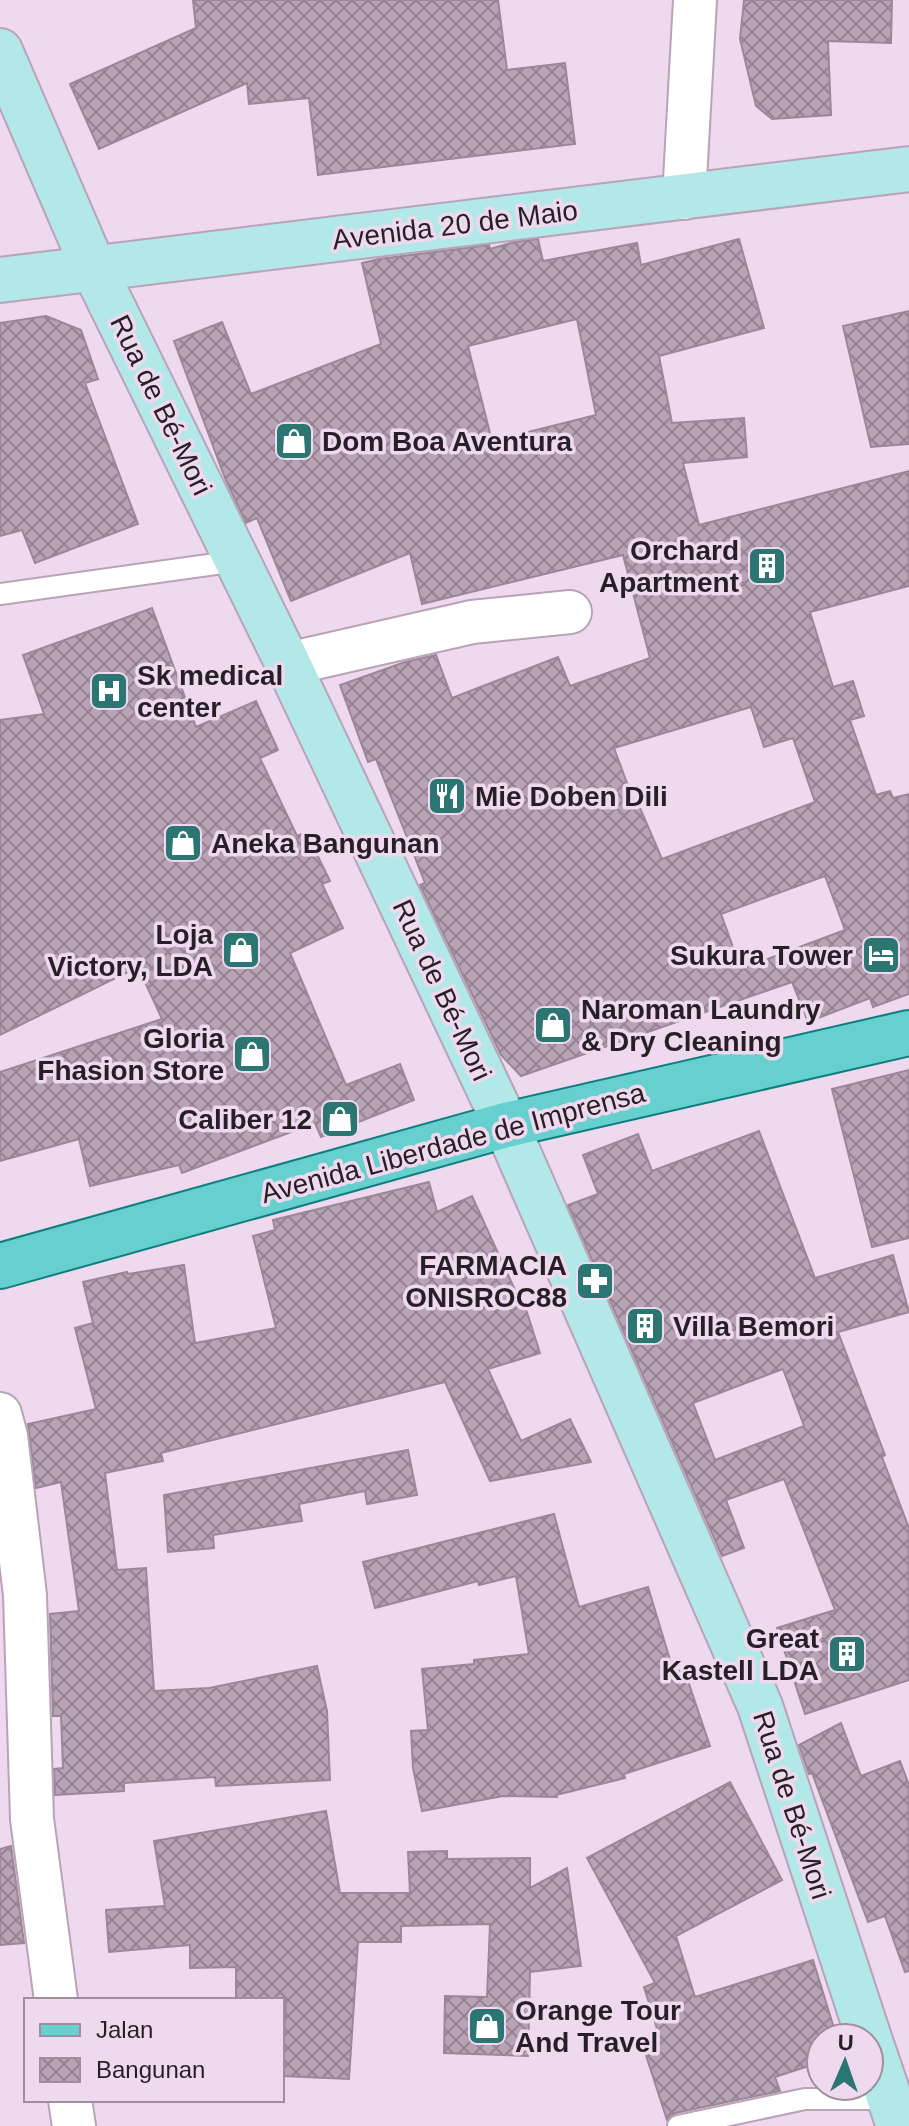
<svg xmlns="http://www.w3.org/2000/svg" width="909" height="2126" viewBox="0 0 909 2126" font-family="Arial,sans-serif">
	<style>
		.building { fill: url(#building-cross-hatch); stroke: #9b879a; stroke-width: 2; fill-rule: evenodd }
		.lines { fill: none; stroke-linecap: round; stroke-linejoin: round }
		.lane-casing { stroke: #b9a3b8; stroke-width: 24 }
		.street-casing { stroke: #b9a3b8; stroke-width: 46 }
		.secondary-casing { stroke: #b9a3b8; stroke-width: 48 }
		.primary-casing { stroke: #0e7e7f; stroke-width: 48 }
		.lane { stroke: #fff; stroke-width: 20 }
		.street { stroke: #fff; stroke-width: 42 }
		.secondary { stroke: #b2e8e7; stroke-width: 44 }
		.primary { stroke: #66d0cf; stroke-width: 44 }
		.labels { text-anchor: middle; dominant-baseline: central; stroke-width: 7; stroke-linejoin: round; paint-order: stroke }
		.street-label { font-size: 28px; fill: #271f26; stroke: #efd9ee }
		.poi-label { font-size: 28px; font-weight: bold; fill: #271f26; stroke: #efd9ee; text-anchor: start }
	</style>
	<defs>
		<pattern id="building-cross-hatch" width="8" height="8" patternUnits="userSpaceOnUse" patternTransform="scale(2)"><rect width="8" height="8" fill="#b7a2b6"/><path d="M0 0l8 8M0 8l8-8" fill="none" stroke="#958394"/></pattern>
	</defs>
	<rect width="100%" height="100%" fill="#efd9ee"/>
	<path class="building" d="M 193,0 L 498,0 L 507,70 L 565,63 L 575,144 L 318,175 L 309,98 L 249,104 L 247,83 L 99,149 L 70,84 L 196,28 Z
		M 744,0 L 892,0 L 891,43 L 828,41 L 831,115 L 772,119 L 756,106 L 740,39 Z
		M 538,239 L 543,261 L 637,243 L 641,265 L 739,239 L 764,328 L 659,356 L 672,423 L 744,418 L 747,457 L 683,463 L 699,525 L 909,471 L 909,586 L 810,612 L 833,687 L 853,681 L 864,716 L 850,720 L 876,795 L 890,791 L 893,798 L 909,794 L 909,994 L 873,1007 L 870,998 L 808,1022 L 792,982 L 521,1076 L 501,1055 L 420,885 L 425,883 L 376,759 L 368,762 L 340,685 L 405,662 L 436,655 L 452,698 L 558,657 L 570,686 L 650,658 L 623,555 L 422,604 L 410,553 L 291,601 L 257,518 L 246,523 L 225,478 L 174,341 L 222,322 L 251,394 L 381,344 L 362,263 L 379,259 L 489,245 L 490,249 L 514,242 ZM 577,319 L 596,415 L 492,441 L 468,346 ZM 751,707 L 764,747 L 793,738 L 815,802 L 662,859 L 637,801 L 634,802 L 614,748 ZM 825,876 L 845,930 L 741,969 L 721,914 Z
		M 909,311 L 909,444 L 871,447 L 843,326 Z
		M 46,316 L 81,330 L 98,379 L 85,383 L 138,524 L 35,563 L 22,530 L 0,536 L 0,323 Z
		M 152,608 L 196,727 L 256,701 L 278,750 L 260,758 L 297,836 L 306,832 L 330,881 L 322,884 L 343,928 L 290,953 L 346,1085 L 400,1064 L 414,1100 L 321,1137 L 315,1123 L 182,1173 L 179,1165 L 90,1186 L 79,1139 L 0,1161 L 0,1072 L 162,1019 L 138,967 L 0,1035 L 0,720 L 44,714 L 23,655 Z
		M 909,1070 L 909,1238 L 872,1247 L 832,1089 Z
		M 759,1131 L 815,1278 L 893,1255 L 909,1312 L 838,1332 L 885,1455 L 882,1457 L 909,1528 L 909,1680 L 805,1714 L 777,1628 L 835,1610 L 784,1479 L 726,1500 L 744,1548 L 722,1556 L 568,1205 L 598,1194 L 583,1155 L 638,1134 L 652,1171 ZM 783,1369 L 804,1426 L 715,1460 L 693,1403 Z
		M 429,1182 L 437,1212 L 472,1196 L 520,1301 L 523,1300 L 540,1353 L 488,1369 L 521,1441 L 570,1419 L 591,1462 L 490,1481 L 445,1382 L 161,1453 L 163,1461 L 105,1473 L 117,1570 L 146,1568 L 154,1691 L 209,1688 L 317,1666 L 327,1711 L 330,1780 L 216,1786 L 215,1777 L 124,1783 L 124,1791 L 55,1795 L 54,1769 L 63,1768 L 61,1716 L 53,1716 L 50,1614 L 79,1611 L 61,1482 L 36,1488 L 28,1424 L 96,1409 L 75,1328 L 93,1323 L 83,1282 L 127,1272 L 128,1274 L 184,1265 L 195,1343 L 276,1328 L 253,1236 L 275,1230 L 273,1220 Z
		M 408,1450 L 417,1495 L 367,1504 L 365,1491 L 299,1504 L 302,1521 L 213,1535 L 214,1548 L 168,1552 L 164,1495 Z
		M 554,1514 L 579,1607 L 648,1587 L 674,1673 L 684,1669 L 710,1746 L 624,1774 L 625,1778 L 556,1795 L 557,1797 L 503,1796 L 422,1811 L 413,1768 L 411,1731 L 428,1730 L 422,1669 L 474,1664 L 474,1660 L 529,1654 L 516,1576 L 479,1585 L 478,1581 L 375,1608 L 363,1562 Z
		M 841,1723 L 861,1776 L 900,1761 L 909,1785 L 909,1971 L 905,1972 L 885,1916 L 868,1922 L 812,1773 L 809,1774 L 799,1745 Z
		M 730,1782 L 782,1880 L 676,1936 L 695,1997 L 813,1960 L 837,2038 L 821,2038 L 821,2062 L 775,2077 L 780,2091 L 675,2113 L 667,2120 L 641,2040 L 659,2035 L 644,1987 L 655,1983 L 587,1858 Z
		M 326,1811 L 340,1893 L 410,1893 L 408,1852 L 447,1851 L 447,1859 L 530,1858 L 530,1888 L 567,1868 L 581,1966 L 530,1972 L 528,2056 L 444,2053 L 445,1996 L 487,1997 L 490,1924 L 401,1926 L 401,1942 L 358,1942 L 349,2079 L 282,2076 L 286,2000 L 236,2000 L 236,1967 L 190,1968 L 190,1945 L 109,1952 L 106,1910 L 165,1906 L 154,1841 Z
		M 11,1846 L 24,1943 L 0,1945 L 0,1849 Z"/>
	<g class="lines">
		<g class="lane-casing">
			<path id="lane" d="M 0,594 L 237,561
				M 678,2126 L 805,2099 L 889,2099"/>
		</g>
		<g class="street-casing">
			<path id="street" d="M 684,198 L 695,0
				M 288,664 L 472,622 L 570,612
				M 0,1414 L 6,1436 L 25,1595 L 32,1819 L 56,2000
				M 70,2100 L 74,2126"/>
		</g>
		<g class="secondary-casing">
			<path id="secondary" d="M 0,51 L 94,269 L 288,664 L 506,1125 L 760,1706 L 869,2038
				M 0,280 L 909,169
				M 869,2038 L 899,2126"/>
		</g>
		<g class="primary-casing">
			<path id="primary" d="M 0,1266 L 506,1125 L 909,1033"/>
		</g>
		<use href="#lane" class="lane"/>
		<use href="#street" class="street"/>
		<use href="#secondary" class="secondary"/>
		<use href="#primary" class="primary"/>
	</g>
	<defs>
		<g id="shop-square" transform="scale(2)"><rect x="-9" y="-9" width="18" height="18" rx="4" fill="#2b7573" stroke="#efd9ee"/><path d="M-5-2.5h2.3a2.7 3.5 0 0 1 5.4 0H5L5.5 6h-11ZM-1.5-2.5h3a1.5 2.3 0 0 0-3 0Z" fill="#fff"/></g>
		<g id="building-square" transform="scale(2)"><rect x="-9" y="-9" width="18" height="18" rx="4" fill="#2b7573" stroke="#efd9ee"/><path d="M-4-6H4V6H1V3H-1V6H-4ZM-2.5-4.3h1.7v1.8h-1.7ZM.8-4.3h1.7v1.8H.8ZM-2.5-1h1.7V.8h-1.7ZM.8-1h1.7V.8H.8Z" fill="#fff"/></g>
		<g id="hospital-square" transform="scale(2)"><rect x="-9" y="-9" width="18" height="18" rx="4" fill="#2b7573" stroke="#efd9ee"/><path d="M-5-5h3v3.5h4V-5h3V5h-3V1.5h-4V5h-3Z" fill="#fff"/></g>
		<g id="restaurant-square" transform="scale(2)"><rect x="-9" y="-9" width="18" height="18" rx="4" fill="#2b7573" stroke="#efd9ee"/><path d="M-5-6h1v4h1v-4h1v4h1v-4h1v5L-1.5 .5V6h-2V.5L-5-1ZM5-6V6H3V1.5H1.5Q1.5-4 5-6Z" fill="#fff"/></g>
		<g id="hotel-square" transform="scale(2)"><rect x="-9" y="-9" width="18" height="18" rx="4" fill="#2b7573" stroke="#efd9ee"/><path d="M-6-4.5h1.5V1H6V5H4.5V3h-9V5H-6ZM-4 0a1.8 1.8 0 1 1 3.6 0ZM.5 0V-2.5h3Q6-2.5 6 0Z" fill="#fff"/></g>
		<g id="pharmacy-square" transform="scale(2)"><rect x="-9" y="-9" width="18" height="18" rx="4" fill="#2b7573" stroke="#efd9ee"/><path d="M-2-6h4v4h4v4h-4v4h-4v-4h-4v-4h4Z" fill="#fff"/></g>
	</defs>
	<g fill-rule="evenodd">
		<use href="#shop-square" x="294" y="441"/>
		<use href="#building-square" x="767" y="566"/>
		<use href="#hospital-square" x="109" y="691"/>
		<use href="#restaurant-square" x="447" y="796"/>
		<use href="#shop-square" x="183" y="843"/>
		<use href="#shop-square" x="241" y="950"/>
		<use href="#hotel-square" x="881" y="955"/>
		<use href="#shop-square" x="553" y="1025"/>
		<use href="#shop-square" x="252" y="1054"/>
		<use href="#shop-square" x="340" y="1119"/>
		<use href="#pharmacy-square" x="595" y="1281"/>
		<use href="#building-square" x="645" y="1326"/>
		<use href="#building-square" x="847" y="1654"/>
		<use href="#shop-square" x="487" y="2026"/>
	</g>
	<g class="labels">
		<g class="street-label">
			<text transform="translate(455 225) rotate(-7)">Avenida 20 de Maio</text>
			<text transform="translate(161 405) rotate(64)">Rua de Bé-Mori</text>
			<text transform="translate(442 990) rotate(65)">Rua de Bé-Mori</text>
			<text transform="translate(453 1143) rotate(-15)">Avenida Liberdade de Imprensa</text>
			<text transform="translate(792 1805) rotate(72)">Rua de Bé-Mori</text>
		</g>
		<g class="poi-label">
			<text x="322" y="441">Dom Boa Aventura</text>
			<text x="739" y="550" text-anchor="end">Orchard<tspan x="739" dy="32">Apartment</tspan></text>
			<text x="137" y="675">Sk medical<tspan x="137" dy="32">center</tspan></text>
			<text x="475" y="796">Mie Doben Dili</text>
			<text x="211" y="843">Aneka Bangunan</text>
			<text x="213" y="934" text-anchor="end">Loja<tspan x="213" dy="32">Victory, LDA</tspan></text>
			<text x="853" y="955" text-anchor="end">Sukura Tower</text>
			<text x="581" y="1009">Naroman Laundry<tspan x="581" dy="32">&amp; Dry Cleaning</tspan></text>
			<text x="224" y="1038" text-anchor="end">Gloria<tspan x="224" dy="32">Fhasion Store</tspan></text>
			<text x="312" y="1119" text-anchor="end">Caliber 12</text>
			<text x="567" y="1265" text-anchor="end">FARMACIA<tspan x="567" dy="32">ONISROC88</tspan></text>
			<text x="673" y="1326">Villa Bemori</text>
			<text x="819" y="1638" text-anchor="end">Great<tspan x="819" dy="32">Kastell LDA</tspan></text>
			<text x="515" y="2010">Orange Tour<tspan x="515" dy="32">And Travel</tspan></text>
		</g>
	</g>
	<rect x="24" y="1998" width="260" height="104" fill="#efd9ee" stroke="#9f8f9e" stroke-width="2"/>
	<rect x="40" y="2024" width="40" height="12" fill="#66d0cf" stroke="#9f8f9e" stroke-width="2"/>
	<text x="96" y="2038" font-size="24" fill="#271f26">Jalan</text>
	<rect x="40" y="2058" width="40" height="24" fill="url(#building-cross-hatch)" stroke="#9f8f9e" stroke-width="2"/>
	<text x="96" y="2078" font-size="24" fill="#271f26">Bangunan</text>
	<g transform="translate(845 2062) rotate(2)"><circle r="38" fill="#efd9ee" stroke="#9f8f9e" stroke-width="2"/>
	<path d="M0-6L14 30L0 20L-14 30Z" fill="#2b7573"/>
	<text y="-12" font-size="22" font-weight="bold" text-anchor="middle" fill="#271f26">U</text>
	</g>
</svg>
